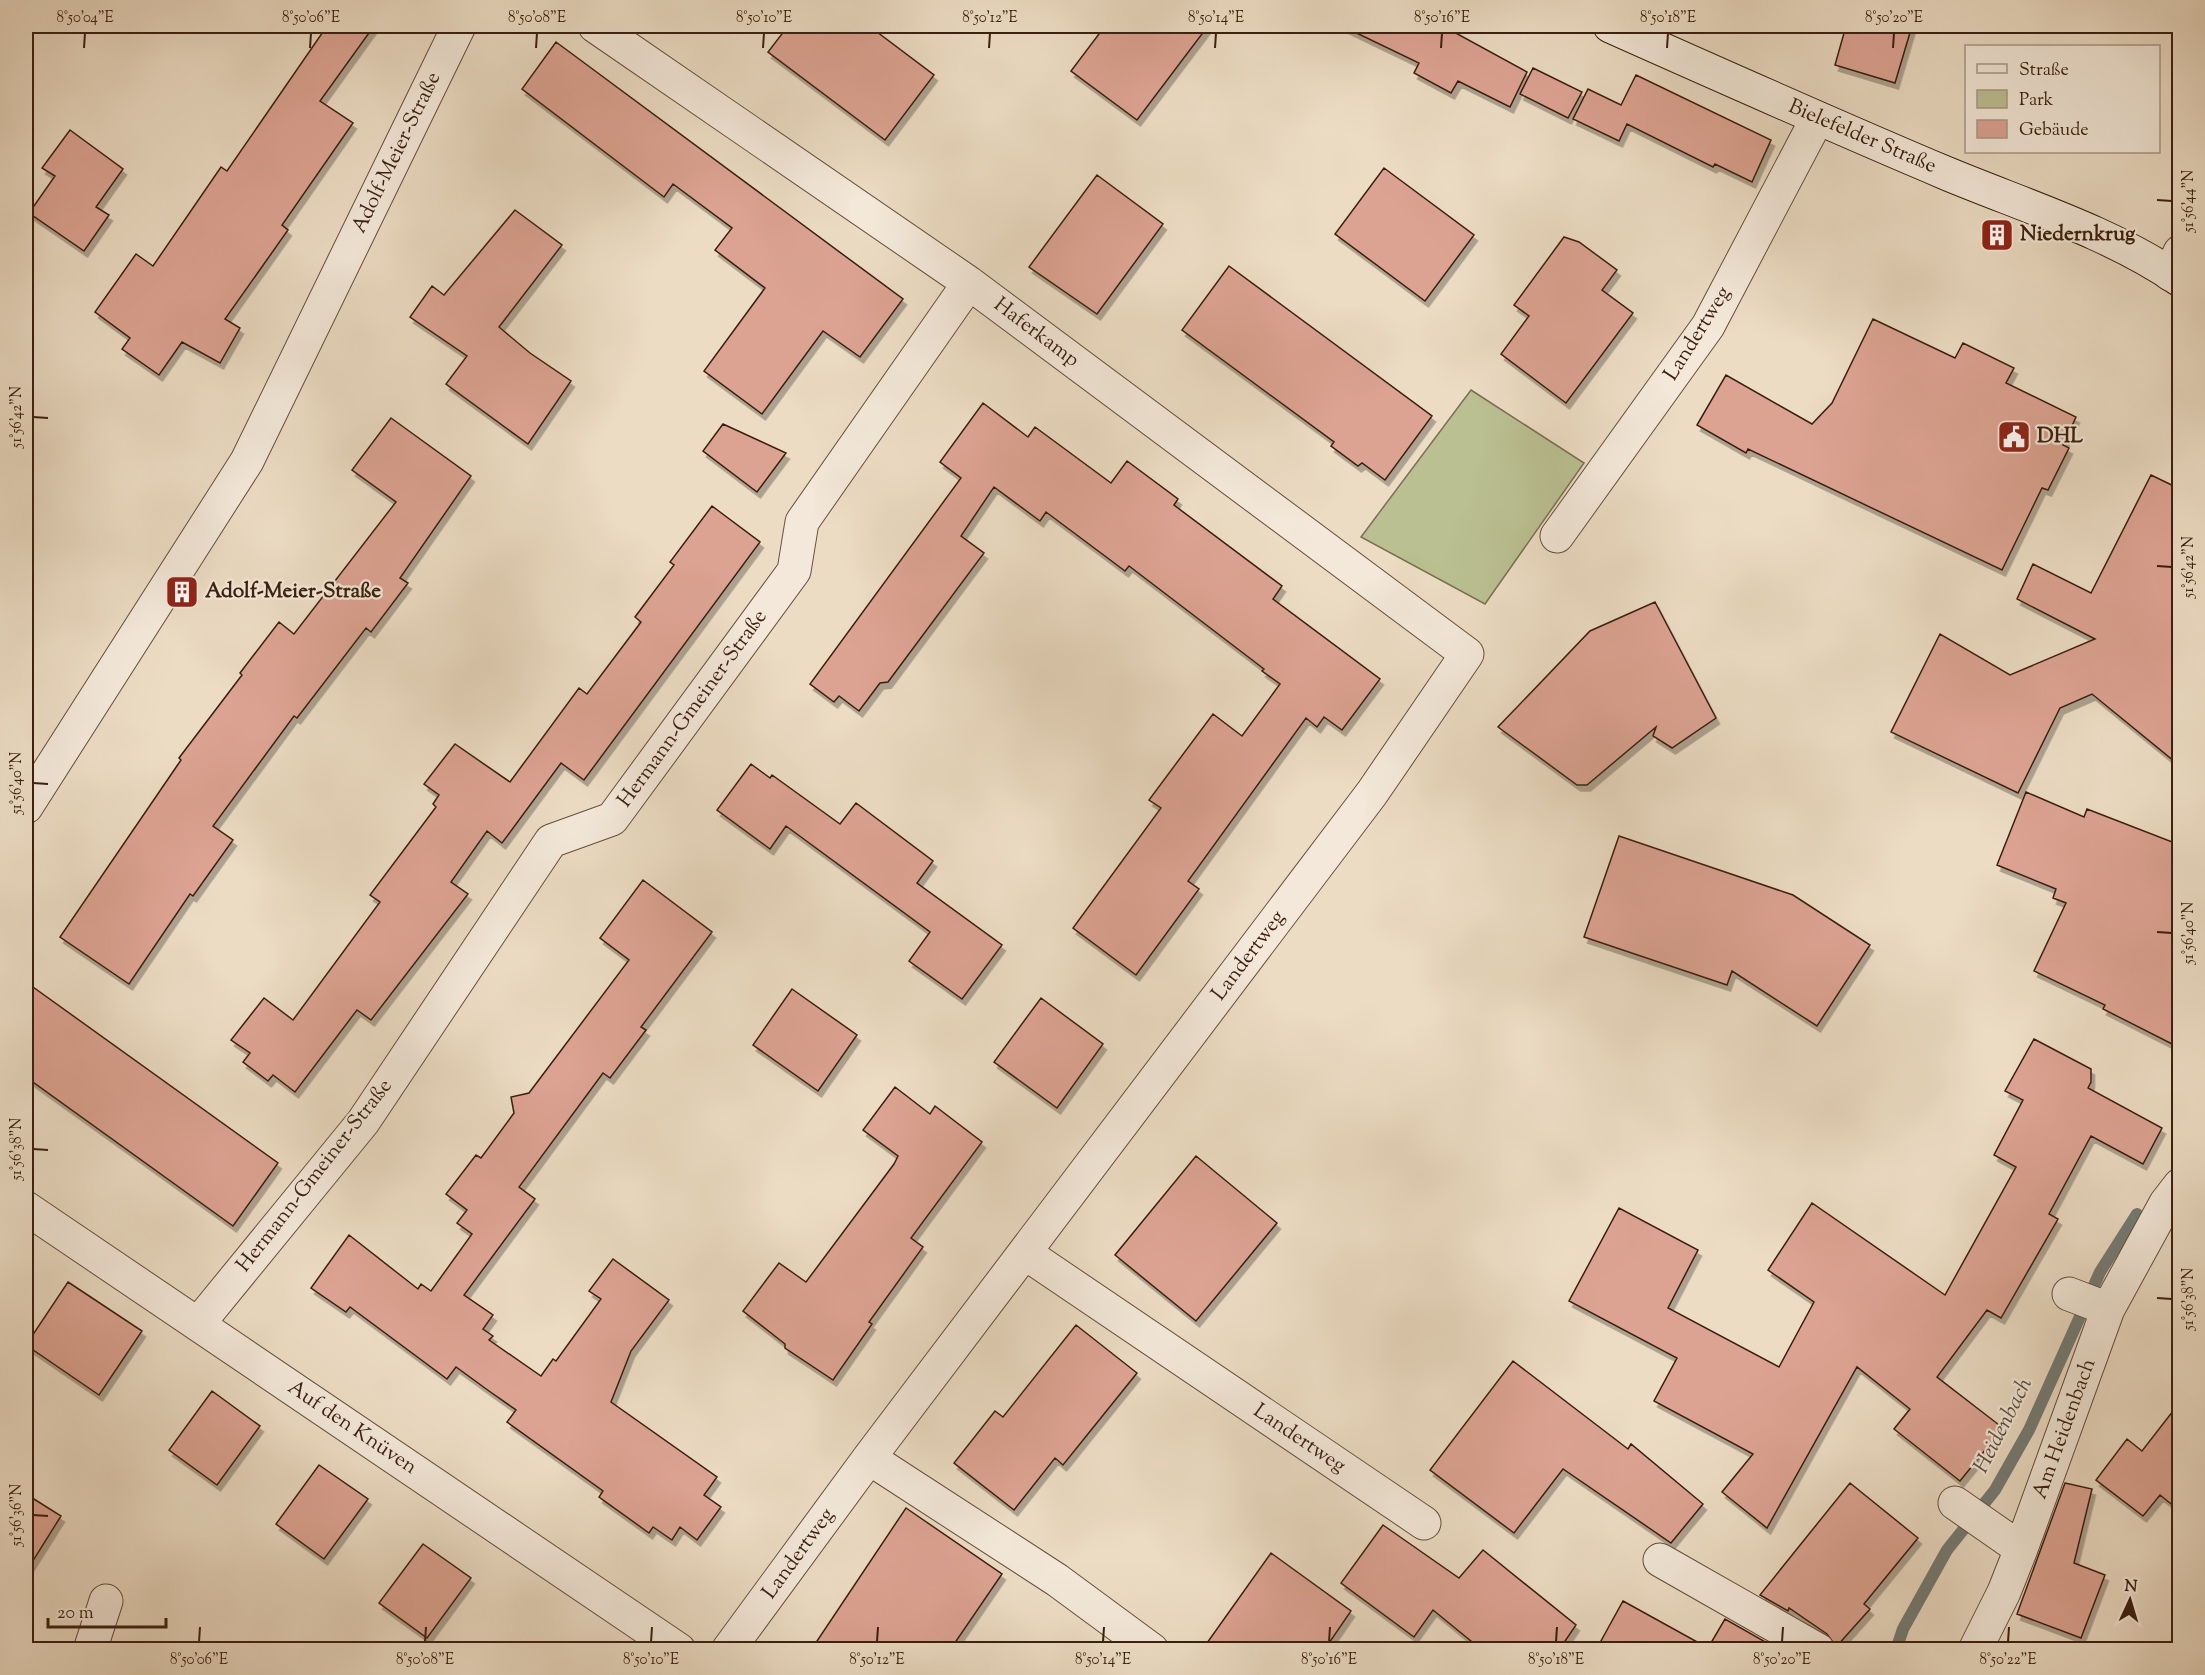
<svg xmlns="http://www.w3.org/2000/svg" width="2205" height="1675" viewBox="0 0 2205 1675" font-family="'Sorts Mill Goudy',serif">
	<style>
		.green { fill: #bac092; stroke: #7a7050; stroke-width: 1.5 }
		.lines { fill: none; stroke-linecap: round; stroke-linejoin: round }
		.stream { stroke: #747c76; stroke-width: 12 }
		.building { fill: #dca392; stroke: #3a1f0f; stroke-width: 1.5; filter: url(#shadow) }
		.minor-casing { stroke: #664e3c; stroke-width: 35 }
		.secondary-casing { stroke: #3a1f0f; stroke-width: 35 }
		.minor { stroke: #f3e8d9; stroke-width: 33 }
		.secondary { stroke: #f3e8d9; stroke-width: 33 }
		.ticks { fill: none; stroke: #3a1f0f; stroke-width: 2 }
		.labels { text-anchor: middle; dominant-baseline: central; stroke-width: 4.5; stroke-linejoin: round; paint-order: stroke }
		.street-label { font-size: 21px; fill: #3a1f0f; stroke: #f3e8d9 }
		.poi-label { font-size: 21px; font-weight: bold; fill: #3a1f0f; stroke: #f3e8d9; text-anchor: start }
		.water-label { font-size: 22px; font-style: italic; fill: #574e42; stroke: #f3e8d9 }
		.neatline { fill: none; stroke: #3a1f0f; stroke-width: 2 }
		.ticks-label { font-size: 15px; text-anchor: middle; fill: #3a1f0f }
	</style>
	<defs>
		<filter id="shadow"><feDropShadow dx="3.5" dy="6" stdDeviation="0" flood-color="#0004"/></filter>
	</defs>
	<rect width="100%" height="100%" fill="#ecdcc4"/>
	<filter id="stains"><feTurbulence type="fractalNoise" baseFrequency=".00333" numOctaves="4"/><feColorMatrix values="0 0 0 0 .2 0 0 0 0 .09 0 0 0 0 .02 0 0 0 .5 -.17"/></filter>
	<radialGradient id="worn" r=".72"><stop offset=".6" stop-color="#630" stop-opacity="0"/><stop offset="1" stop-color="#630" stop-opacity=".3"/></radialGradient>
	<path class="green" d="M 1471,390 L 1584,463 L 1485,604 L 1361,537 Z"/>
	<g class="lines">
		<path class="stream" d="M 1896,1650 L 1903,1629 L 1947,1550 L 1995,1490 L 2029,1430 L 2100,1272 L 2137,1214"/>
	</g>
	<path class="building" d="M 327,26 L 374,26 L 320,101 L 353,123 L 282,225 L 288,230 L 225,319 L 240,328 L 220,363 L 182,342 L 159,375 L 122,349 L 130,338 L 95,312 L 136,254 L 153,266 L 221,167 L 227,171 Z
		M 788,26 L 869,26 L 934,75 L 885,140 L 768,52 Z
		M 1105,26 L 1208,26 L 1137,120 L 1071,71 Z
		M 1342,26 L 1443,26 L 1527,72 L 1510,107 L 1458,81 L 1451,93 L 1414,73 L 1419,63 Z
		M 1846,26 L 1912,26 L 1895,83 L 1835,65 Z
		M 556,42 L 903,299 L 860,357 L 823,331 L 762,414 L 704,371 L 765,288 L 715,250 L 732,228 L 673,184 L 664,197 L 522,89 Z
		M 1533,68 L 1582,92 L 1568,118 L 1520,94 Z
		M 1636,75 L 1771,140 L 1752,182 L 1715,164 L 1713,167 L 1627,124 L 1619,141 L 1573,119 L 1588,89 L 1621,105 Z
		M 70,130 L 123,169 L 96,207 L 109,215 L 84,251 L 29,213 L 55,176 L 42,168 Z
		M 1384,168 L 1474,235 L 1425,301 L 1335,234 Z
		M 1097,175 L 1163,224 L 1097,314 L 1029,267 Z
		M 515,210 L 562,245 L 499,327 L 530,353 L 571,381 L 528,444 L 446,384 L 467,356 L 410,317 L 432,286 L 444,295 Z
		M 1564,237 L 1579,242 L 1617,270 L 1602,290 L 1633,313 L 1566,403 L 1501,354 L 1529,316 L 1514,305 Z
		M 1229,266 L 1432,416 L 1385,480 L 1362,463 L 1358,466 L 1331,446 L 1334,442 L 1182,330 Z
		M 1873,319 L 1955,358 L 1963,343 L 2014,368 L 2006,383 L 2076,417 L 2063,445 L 2069,448 L 2048,490 L 2042,488 L 2002,570 L 1748,449 L 1746,453 L 1697,425 L 1726,375 L 1812,424 L 1832,403 Z
		M 983,403 L 1028,437 L 1035,427 L 1111,483 L 1127,461 L 1178,499 L 1174,505 L 1282,586 L 1273,599 L 1380,679 L 1342,730 L 1324,717 L 1317,727 L 1306,718 L 1188,881 L 1199,889 L 1136,975 L 1073,928 L 1161,808 L 1149,800 L 1213,714 L 1242,736 L 1280,684 L 1262,671 L 1264,669 L 1129,566 L 1125,571 L 1046,512 L 1040,521 L 994,487 L 961,536 L 984,553 L 888,682 L 880,683 L 859,711 L 839,696 L 834,702 L 810,684 L 961,478 L 940,462 Z
		M 391,418 L 471,476 L 400,578 L 408,583 L 371,632 L 366,628 L 297,718 L 294,716 L 213,826 L 233,840 L 193,896 L 190,894 L 129,984 L 60,937 L 181,760 L 179,758 L 242,675 L 240,673 L 279,622 L 294,634 L 396,502 L 352,470 Z
		M 723,424 L 786,453 L 757,492 L 703,451 Z
		M 2151,475 L 2180,489 L 2180,766 L 2092,694 L 2060,708 L 2018,793 L 1891,732 L 1940,634 L 2010,675 L 2095,639 L 2017,599 L 2033,564 L 2091,593 Z
		M 712,506 L 760,542 L 584,780 L 561,763 L 502,843 L 487,831 L 451,882 L 468,894 L 371,1020 L 357,1010 L 295,1092 L 273,1075 L 268,1081 L 243,1062 L 250,1053 L 231,1040 L 264,998 L 293,1020 L 380,902 L 370,895 L 436,807 L 433,804 L 439,795 L 424,784 L 455,744 L 510,782 L 579,688 L 587,694 L 641,622 L 635,617 L 674,565 L 670,562 Z
		M 1655,602 L 1716,718 L 1672,748 L 1653,736 L 1656,727 L 1587,785 L 1577,785 L 1498,727 L 1590,631 Z
		M 751,764 L 770,778 L 772,775 L 840,824 L 856,803 L 933,861 L 917,883 L 1002,945 L 962,999 L 909,961 L 930,932 L 786,826 L 770,849 L 717,810 Z
		M 2026,792 L 2084,817 L 2087,809 L 2180,845 L 2180,1048 L 2103,1009 L 2105,1005 L 2034,971 L 2066,903 L 2053,898 L 2056,889 L 1997,865 Z
		M 1619,836 L 1793,895 L 1870,945 L 1817,1026 L 1732,971 L 1727,985 L 1584,937 Z
		M 643,880 L 712,932 L 641,1027 L 646,1030 L 610,1078 L 603,1073 L 519,1187 L 535,1199 L 464,1295 L 493,1315 L 483,1329 L 493,1336 L 489,1340 L 541,1376 L 553,1359 L 556,1361 L 601,1299 L 589,1291 L 613,1259 L 669,1300 L 631,1351 L 611,1402 L 717,1477 L 704,1495 L 721,1507 L 697,1540 L 680,1527 L 672,1540 L 653,1527 L 649,1533 L 599,1497 L 603,1491 L 507,1422 L 516,1410 L 489,1391 L 456,1367 L 447,1379 L 350,1307 L 346,1312 L 311,1288 L 349,1235 L 418,1289 L 421,1284 L 431,1291 L 472,1234 L 457,1223 L 467,1210 L 446,1194 L 476,1155 L 481,1158 L 514,1113 L 511,1097 L 529,1093 L 629,960 L 600,938 Z
		M 26,982 L 278,1163 L 233,1226 L 26,1077 Z
		M 792,989 L 857,1035 L 818,1091 L 753,1045 Z
		M 1041,998 L 1103,1044 L 1057,1108 L 994,1062 Z
		M 2034,1039 L 2091,1069 L 2091,1082 L 2088,1088 L 2162,1128 L 2143,1164 L 2091,1136 L 2049,1214 L 2058,1219 L 2001,1318 L 1987,1310 L 1937,1377 L 2003,1428 L 1960,1481 L 1894,1429 L 1910,1409 L 1857,1367 L 1767,1528 L 1722,1492 L 1753,1454 L 1654,1401 L 1677,1358 L 1569,1301 L 1619,1208 L 1698,1250 L 1668,1308 L 1779,1367 L 1814,1302 L 1768,1270 L 1812,1203 L 1945,1295 L 2016,1167 L 1994,1155 L 2023,1100 L 2005,1091 Z
		M 895,1087 L 930,1114 L 935,1106 L 982,1142 L 911,1238 L 923,1247 L 869,1322 L 872,1324 L 833,1380 L 785,1348 L 785,1344 L 743,1311 L 779,1263 L 806,1282 L 894,1164 L 898,1156 L 863,1130 Z
		M 1196,1156 L 1277,1223 L 1196,1321 L 1115,1255 Z
		M 68,1282 L 142,1331 L 99,1395 L 26,1345 Z
		M 1076,1325 L 1137,1373 L 1063,1465 L 1055,1458 L 1014,1510 L 954,1463 L 995,1411 L 1003,1417 Z
		M 1513,1361 L 1628,1449 L 1631,1444 L 1703,1504 L 1671,1543 L 1563,1469 L 1514,1533 L 1430,1470 Z
		M 212,1391 L 260,1426 L 217,1485 L 169,1450 Z
		M 2180,1402 L 2180,1511 L 2160,1495 L 2143,1516 L 2096,1480 L 2127,1439 L 2142,1451 Z
		M 319,1465 L 368,1499 L 324,1559 L 276,1524 Z
		M 1850,1483 L 1918,1538 L 1864,1604 L 1870,1609 L 1836,1647 L 1827,1634 L 1789,1608 L 1788,1611 L 1760,1595 Z
		M 2065,1483 L 2092,1489 L 2074,1563 L 2105,1575 L 2081,1638 L 2017,1614 Z
		M 26,1494 L 61,1516 L 26,1572 Z
		M 906,1508 L 1002,1574 L 950,1650 L 811,1650 Z
		M 1383,1525 L 1459,1578 L 1483,1550 L 1576,1625 L 1559,1650 L 1482,1650 L 1433,1610 L 1414,1637 L 1341,1583 Z
		M 423,1544 L 471,1578 L 427,1638 L 379,1603 Z
		M 1271,1553 L 1351,1611 L 1327,1646 L 1320,1650 L 1202,1650 Z
		M 1623,1601 L 1708,1648 L 1725,1619 L 1769,1644 L 1766,1650 L 1596,1650 Z"/>
	<g class="lines">
		<g class="minor-casing">
			<path id="minor" d="M 595,26 L 969,283 L 1467,654 L 1372,793 L 869,1458 L 728,1650
				M 2170,274 L 2180,252
				M 1557,536 L 1708,326 L 1817,119
				M 26,807 L 247,461 L 459,26
				M 26,1208 L 679,1650
				M 1025,1253 L 1424,1523
				M 2069,1294 L 2108,1309
				M 198,1324 L 363,1122 L 551,841 L 612,819 L 794,571 L 802,522 L 969,283
				M 869,1458 L 1057,1580 L 1152,1650
				M 1955,1503 L 2021,1549
				M 1660,1560 L 1818,1650
				M 90,1650 L 106,1601
				M 1975,1650 L 2004,1592 L 2021,1549 L 2108,1309 L 2166,1203 L 2180,1185"/>
		</g>
		<g class="secondary-casing">
			<path id="secondary" d="M 1610,26 C 1722,76 1834,126 1948,174 C 2025,206 2110,232 2180,280"/>
		</g>
		<use href="#minor" class="minor"/>
		<use href="#secondary" class="secondary"/>
	</g>
	<path class="ticks" d="M 84,48 L 85,33M 310,48 L 311,33M 536,48 L 537,33M 763,48 L 764,33M 989,48 L 990,33M 1215,48 L 1216,33M 1441,48 L 1442,33M 1667,48 L 1668,33M 1893,48 L 1894,33M 2157,200 L 2172,201M 33,417 L 48,418M 2157,566 L 2172,567M 33,783 L 48,784M 2157,932 L 2172,933M 33,1149 L 48,1150M 2157,1298 L 2172,1299M 33,1515 L 48,1516M 199,1642 L 200,1627M 425,1642 L 426,1627M 651,1642 L 652,1627M 877,1642 L 878,1627M 1103,1642 L 1104,1627M 1329,1642 L 1330,1627M 1556,1642 L 1557,1627M 1782,1642 L 1783,1627M 2008,1642 L 2009,1627"/>
	<defs>
		<g id="building-square" transform="scale(1.725)"><rect x="-9" y="-9" width="18" height="18" rx="4" fill="#8f2418" stroke="#f3e8d9"/><path d="M-4-6H4V6H1V3H-1V6H-4ZM-2.5-4.3h1.7v1.8h-1.7ZM.8-4.3h1.7v1.8H.8ZM-2.5-1h1.7V.8h-1.7ZM.8-1h1.7V.8H.8Z" fill="#fff"/></g>
		<g id="civic-square" transform="scale(1.725)"><rect x="-9" y="-9" width="18" height="18" rx="4" fill="#8f2418" stroke="#f3e8d9"/><path d="M-.6-6.5H3V-4.5H.6V-3L4-1V1h2V6H-6V1h2V-1L-.6-3ZM-1.2 2.5V6h2.4V2.5Z" fill="#fff"/></g>
	</defs>
	<g fill-rule="evenodd">
		<use href="#building-square" x="1997" y="235"/>
		<use href="#civic-square" x="2014" y="437"/>
		<use href="#building-square" x="182" y="592"/>
	</g>
	<g class="labels">
		<g class="street-label">
			<text transform="translate(1862 137) rotate(23)">Bielefelder Straße</text>
			<text transform="translate(397 153) rotate(-64)">Adolf-Meier-Straße</text>
			<text transform="translate(1036 333) rotate(37)">Haferkamp</text>
			<text transform="translate(1698 334) rotate(-58)">Landertweg</text>
			<text transform="translate(693 709) rotate(-54)">Hermann-Gmeiner-Straße</text>
			<text transform="translate(1249 956) rotate(-53)">Landertweg</text>
			<text transform="translate(315 1176) rotate(-52)">Hermann-Gmeiner-Straße</text>
			<text transform="translate(352 1428) rotate(34)">Auf den Knüven</text>
			<text transform="translate(2065 1429) rotate(-70)">Am Heidenbach</text>
			<text transform="translate(1299 1439) rotate(34)">Landertweg</text>
			<text transform="translate(799 1554) rotate(-54)">Landertweg</text>
		</g>
		<g class="poi-label">
			<text x="2020" y="235">Niedernkrug</text>
			<text x="2037" y="437">DHL</text>
			<text x="205" y="592">Adolf-Meier-Straße</text>
		</g>
		<g class="water-label">
			<text transform="translate(2004 1426) rotate(-63)">Heidenbach</text>
		</g>
	</g>
	<rect width="2205" height="1675" fill="none" stroke="#ecdcc4" stroke-width="66"/>
	<rect x="1965" y="45" width="195" height="108" fill="#f3e8d9" stroke="#a99888" stroke-width="1.5"/>
	<rect x="1977" y="64" width="30" height="9" fill="#f3e8d9" stroke="#a99888" stroke-width="1.5"/>
	<text x="2019" y="75" font-size="18" fill="#3a1f0f">Straße</text>
	<rect x="1977" y="90" width="30" height="18" fill="#bac092" stroke="#a99888" stroke-width="1.5"/>
	<text x="2019" y="105" font-size="18" fill="#3a1f0f">Park</text>
	<rect x="1977" y="120" width="30" height="18" fill="#dca392" stroke="#a99888" stroke-width="1.5"/>
	<text x="2019" y="135" font-size="18" fill="#3a1f0f">Gebäude</text>
	<g transform="translate(2130 1600) rotate(4)" stroke="#f3e8d9" stroke-width="4.5" paint-order="stroke">
	<path d="M0-4.5L10 22L0 15L-10 22Z" fill="#3a1f0f"/>
	<text y="-9" font-size="16" font-weight="bold" text-anchor="middle" fill="#3a1f0f">N</text>
	</g>
	<path d="M48 1618v9h118v-9" fill="none" stroke="#3a1f0f" stroke-width="3"/>
	<text x="57" y="1618" font-size="18" fill="#3a1f0f" stroke="#f3e8d9" stroke-width="4.5" paint-order="stroke">20 m</text>
	<rect x="33" y="33" width="2139" height="1609" class="neatline"/>
	<g class="ticks-label">
		<text x="85" y="22">8°50'04"E</text>
		<text x="311" y="22">8°50'06"E</text>
		<text x="537" y="22">8°50'08"E</text>
		<text x="764" y="22">8°50'10"E</text>
		<text x="990" y="22">8°50'12"E</text>
		<text x="1216" y="22">8°50'14"E</text>
		<text x="1442" y="22">8°50'16"E</text>
		<text x="1668" y="22">8°50'18"E</text>
		<text x="1894" y="22">8°50'20"E</text>
		<text transform="translate(2188 201) rotate(-90)" y="5">51°56'44"N</text>
		<text transform="translate(16 417) rotate(-90)" y="5">51°56'42"N</text>
		<text transform="translate(2188 567) rotate(-90)" y="5">51°56'42"N</text>
		<text transform="translate(16 783) rotate(-90)" y="5">51°56'40"N</text>
		<text transform="translate(2188 933) rotate(-90)" y="5">51°56'40"N</text>
		<text transform="translate(16 1149) rotate(-90)" y="5">51°56'38"N</text>
		<text transform="translate(2188 1299) rotate(-90)" y="5">51°56'38"N</text>
		<text transform="translate(16 1515) rotate(-90)" y="5">51°56'36"N</text>
		<text x="199" y="1664">8°50'06"E</text>
		<text x="425" y="1664">8°50'08"E</text>
		<text x="651" y="1664">8°50'10"E</text>
		<text x="877" y="1664">8°50'12"E</text>
		<text x="1103" y="1664">8°50'14"E</text>
		<text x="1329" y="1664">8°50'16"E</text>
		<text x="1556" y="1664">8°50'18"E</text>
		<text x="1782" y="1664">8°50'20"E</text>
		<text x="2008" y="1664">8°50'22"E</text>
	</g>
	<rect width="100%" height="100%" filter="url(#stains)"/>
	<rect width="100%" height="100%" fill="url(#worn)"/>
</svg>
